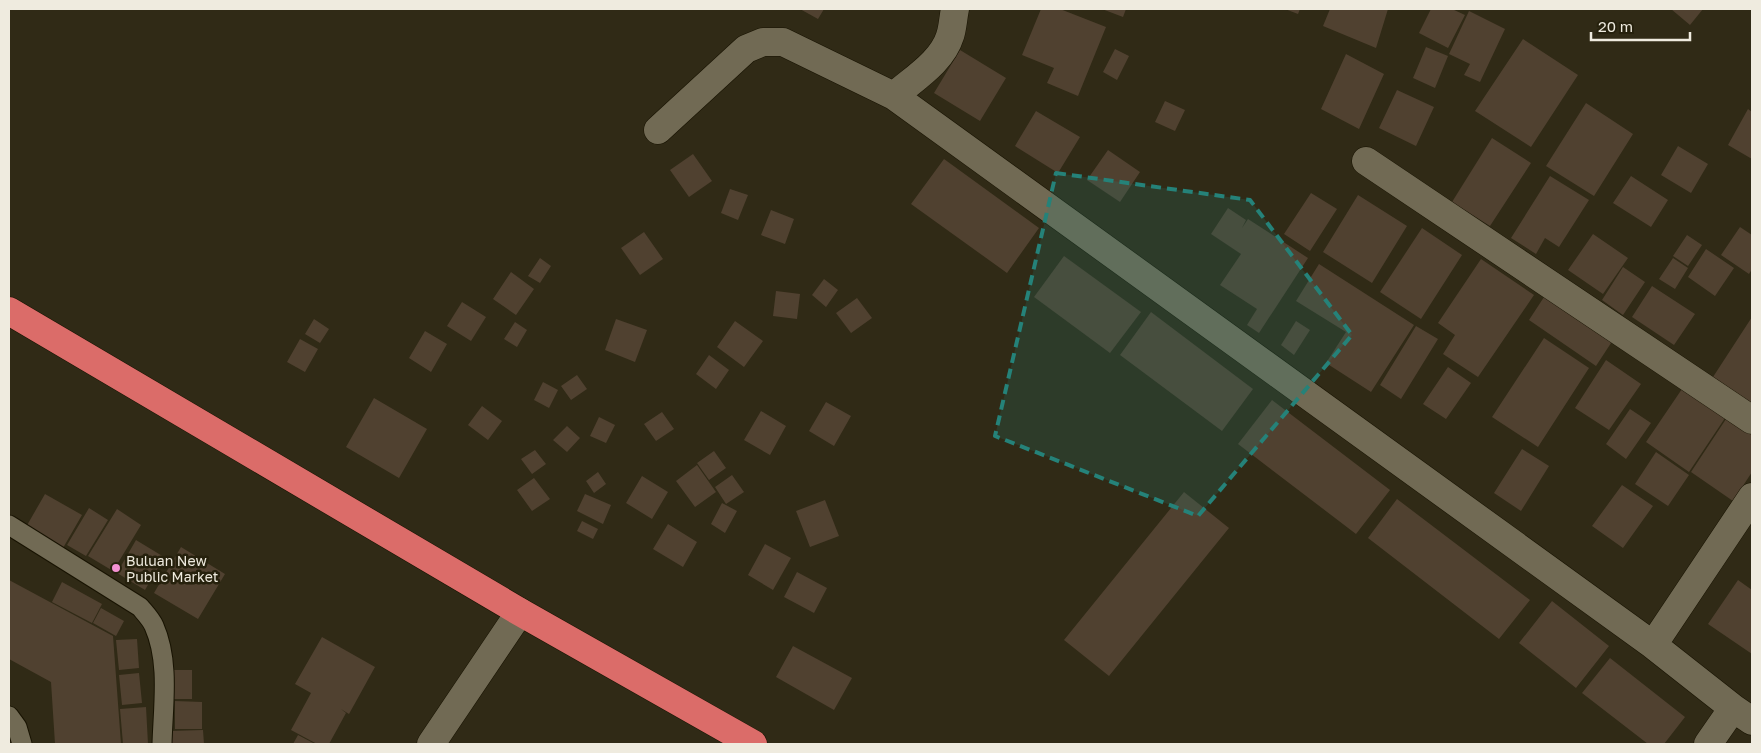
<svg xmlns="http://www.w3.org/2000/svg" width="1761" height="753" viewBox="0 0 1761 753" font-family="'Golos Text',sans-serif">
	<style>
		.building { fill: #504130 }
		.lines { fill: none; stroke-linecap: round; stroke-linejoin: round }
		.lane-casing { stroke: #181302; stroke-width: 21 }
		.street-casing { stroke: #181302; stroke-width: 29 }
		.highway-casing { stroke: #181302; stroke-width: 29 }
		.lane { stroke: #716a54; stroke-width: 19 }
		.street { stroke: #716a54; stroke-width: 28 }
		.highway { stroke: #db6c69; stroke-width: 28 }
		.marked { fill: #258279; fill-opacity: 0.2; stroke: #258279; stroke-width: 4; stroke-dasharray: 10 6; stroke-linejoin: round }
		.poi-dot { fill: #f491d3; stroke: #26210d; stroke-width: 2 }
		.labels { text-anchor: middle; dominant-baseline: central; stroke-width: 5; stroke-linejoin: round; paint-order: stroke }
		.poi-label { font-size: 14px; fill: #efebdf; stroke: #26210d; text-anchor: start }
	</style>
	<rect width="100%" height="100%" fill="#302a16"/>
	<path class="building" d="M 800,9 L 824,9 L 818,19 Z
		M 1041,9 L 1060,9 L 1106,27 L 1078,96 L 1047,83 L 1054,68 L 1022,55 Z
		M 1102,9 L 1126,9 L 1123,17 Z
		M 1285,9 L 1300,9 L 1298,14 Z
		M 1330,9 L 1388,9 L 1376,48 L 1323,26 Z
		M 1431,9 L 1452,9 L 1465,15 L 1448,48 L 1419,33 Z
		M 1671,9 L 1703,9 L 1690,25 Z
		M 1469,11 L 1505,29 L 1480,82 L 1464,75 L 1470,64 L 1449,54 Z
		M 1523,39 L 1578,75 L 1531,147 L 1475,111 Z
		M 1426,47 L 1448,56 L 1435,88 L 1413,78 Z
		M 1115,49 L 1129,56 L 1117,80 L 1103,72 Z
		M 960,50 L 1006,78 L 980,121 L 934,93 Z
		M 1346,54 L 1384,74 L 1359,129 L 1321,109 Z
		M 1397,90 L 1434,107 L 1416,146 L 1379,128 Z
		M 1165,101 L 1185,110 L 1175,131 L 1155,122 Z
		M 1586,103 L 1633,134 L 1594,196 L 1546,166 Z
		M 1748,109 L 1752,112 L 1752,159 L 1728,145 Z
		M 1036,111 L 1080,137 L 1058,173 L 1015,146 Z
		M 1492,138 L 1531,163 L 1490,226 L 1452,202 Z
		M 1678,146 L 1708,164 L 1691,193 L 1661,175 Z
		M 1108,150 L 1140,172 L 1120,202 L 1087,180 Z
		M 693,154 L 712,181 L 689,197 L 670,170 Z
		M 944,159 L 1039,228 L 1007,273 L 911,204 Z
		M 1550,176 L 1589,200 L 1559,247 L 1545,238 L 1536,254 L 1511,238 Z
		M 1631,176 L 1668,200 L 1651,227 L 1613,203 Z
		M 730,189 L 748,195 L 738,220 L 721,213 Z
		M 1311,193 L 1337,209 L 1310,251 L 1284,234 Z
		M 1358,195 L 1407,226 L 1372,283 L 1323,252 Z
		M 1228,208 L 1246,220 L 1242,228 L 1248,219 L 1308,258 L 1259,333 L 1247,325 L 1257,309 L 1220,285 L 1241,254 L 1211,234 Z
		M 771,210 L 794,219 L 785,244 L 761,235 Z
		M 1740,227 L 1752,235 L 1752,269 L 1749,274 L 1721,255 Z
		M 1422,228 L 1462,255 L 1421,319 L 1380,292 Z
		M 644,232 L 663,259 L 640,275 L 621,248 Z
		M 1593,234 L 1628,258 L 1603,294 L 1568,270 Z
		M 1687,235 L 1702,245 L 1688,266 L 1673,256 Z
		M 1706,249 L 1734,268 L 1715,296 L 1688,277 Z
		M 1064,256 L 1141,312 L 1110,353 L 1034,297 Z
		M 540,258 L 551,266 L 540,283 L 528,276 Z
		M 1673,258 L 1688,268 L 1675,289 L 1659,279 Z
		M 1481,259 L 1534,295 L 1478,377 L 1443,354 L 1455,335 L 1438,323 Z
		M 1319,264 L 1414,325 L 1371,392 L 1326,363 L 1346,332 L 1296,301 Z
		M 1623,267 L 1645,282 L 1623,315 L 1602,300 Z
		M 511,272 L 534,289 L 516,315 L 493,299 Z
		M 824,279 L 838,290 L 826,307 L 812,295 Z
		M 1652,286 L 1695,314 L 1674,345 L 1632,317 Z
		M 776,291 L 800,294 L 797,319 L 773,316 Z
		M 1546,294 L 1613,340 L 1596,366 L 1529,320 Z
		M 857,298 L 872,318 L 851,333 L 836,313 Z
		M 462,302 L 486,317 L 471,341 L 447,326 Z
		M 1151,312 L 1253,389 L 1222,431 L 1120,355 Z
		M 1752,317 L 1752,404 L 1713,377 Z
		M 314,319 L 329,329 L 320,343 L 305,334 Z
		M 616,319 L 647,330 L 635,362 L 605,350 Z
		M 735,321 L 763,341 L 744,367 L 717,347 Z
		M 1296,321 L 1310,330 L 1294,355 L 1281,345 Z
		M 515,322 L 527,330 L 517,347 L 504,339 Z
		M 1416,326 L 1438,339 L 1401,399 L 1380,385 Z
		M 425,331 L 447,344 L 431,372 L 409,358 Z
		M 1544,338 L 1589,368 L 1538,447 L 1492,417 Z
		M 300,339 L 318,349 L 305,372 L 287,362 Z
		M 709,355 L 729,370 L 716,389 L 696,374 Z
		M 1606,360 L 1641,384 L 1609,430 L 1575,408 Z
		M 1448,367 L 1471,383 L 1446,419 L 1423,404 Z
		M 577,375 L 587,389 L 571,400 L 561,386 Z
		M 543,382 L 558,390 L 549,408 L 534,400 Z
		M 1684,386 L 1727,415 L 1689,472 L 1646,442 Z
		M 374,398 L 427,429 L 399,478 L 346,447 Z
		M 1272,400 L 1390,490 L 1356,534 L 1238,444 Z
		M 826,402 L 851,416 L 834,446 L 809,431 Z
		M 482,406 L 502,421 L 488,440 L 468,425 Z
		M 1630,409 L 1651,423 L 1626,459 L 1606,444 Z
		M 761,411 L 786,426 L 770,455 L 744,440 Z
		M 662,412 L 674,429 L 656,441 L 644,424 Z
		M 1728,416 L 1752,432 L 1752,472 L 1733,501 L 1691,472 Z
		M 599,417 L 615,425 L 606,443 L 590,436 Z
		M 567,426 L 580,438 L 567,452 L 553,440 Z
		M 1522,449 L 1549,466 L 1521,511 L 1494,493 Z
		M 535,450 L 546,464 L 532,474 L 521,459 Z
		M 714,451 L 726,468 L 709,480 L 697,463 Z
		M 1656,452 L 1689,475 L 1668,506 L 1635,484 Z
		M 697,465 L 716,492 L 695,507 L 676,481 Z
		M 598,472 L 606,484 L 594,493 L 586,481 Z
		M 732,475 L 744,492 L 726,504 L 715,487 Z
		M 642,476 L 668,492 L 652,519 L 626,503 Z
		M 534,478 L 550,499 L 532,511 L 517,490 Z
		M 1622,485 L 1653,506 L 1623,548 L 1592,526 Z
		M 1184,492 L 1229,528 L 1109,676 L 1064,640 Z
		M 45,494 L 82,515 L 63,548 L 26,527 Z
		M 585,494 L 611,505 L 603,524 L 577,511 Z
		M 1397,499 L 1530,600 L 1499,639 L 1368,538 Z
		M 825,500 L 839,536 L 810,547 L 796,511 Z
		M 722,503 L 737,511 L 725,533 L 711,524 Z
		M 89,508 L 108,520 L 86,556 L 67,545 Z
		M 117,509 L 141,525 L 113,571 L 88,556 Z
		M 582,521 L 598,529 L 593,539 L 577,531 Z
		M 668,524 L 697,542 L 683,567 L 653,549 Z
		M 136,540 L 164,557 L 145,590 L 117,573 Z
		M 765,544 L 791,558 L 773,590 L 748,575 Z
		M 181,547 L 225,574 L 198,619 L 154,593 Z
		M 797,572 L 827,588 L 814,613 L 784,597 Z
		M 9,580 L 113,636 L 121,744 L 55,744 L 51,682 L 9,659 Z
		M 1738,580 L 1752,590 L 1752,654 L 1708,624 Z
		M 62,582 L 102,604 L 92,623 L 52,602 Z
		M 1552,601 L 1609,646 L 1576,688 L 1519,643 Z
		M 101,608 L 124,621 L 116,636 L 93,623 Z
		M 322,637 L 375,667 L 349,714 L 341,709 L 346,713 L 329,744 L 317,744 L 291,730 L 311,693 L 295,684 Z
		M 137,639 L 139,668 L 119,670 L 116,640 Z
		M 793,646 L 852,678 L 834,710 L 776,677 Z
		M 1610,658 L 1685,717 L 1664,744 L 1648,744 L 1582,693 Z
		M 172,670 L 192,670 L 192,699 L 172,699 Z
		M 139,673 L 142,703 L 122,705 L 119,675 Z
		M 175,701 L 202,702 L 202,729 L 175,729 Z
		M 146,707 L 148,744 L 123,744 L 120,709 Z
		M 203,730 L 204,744 L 170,744 L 170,731 Z
		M 298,735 L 315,744 L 293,744 Z"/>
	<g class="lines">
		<g class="lane-casing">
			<path id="lane" d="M 9,525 L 140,607 C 145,613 151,619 154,626 C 170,662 163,706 162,744
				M 9,716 L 17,727 L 22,744"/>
		</g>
		<g class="street-casing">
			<path id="street" d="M 894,96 L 1653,645
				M 658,130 L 746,49 L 763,42 L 783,42 L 894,96 C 913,79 942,62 950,36 C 953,27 953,18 955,9
				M 1366,161 L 1752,420
				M 1733,708 L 1752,721
				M 431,744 L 520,612
				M 1708,744 L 1733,708 L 1653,645 L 1752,497"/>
		</g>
		<g class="highway-casing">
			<path id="highway" d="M 9,311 L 520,612 L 753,744"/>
		</g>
		<use href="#lane" class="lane"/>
		<use href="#street" class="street"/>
		<use href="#highway" class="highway"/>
	</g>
	<path class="marked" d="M 1056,173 L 1250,200 L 1352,335 L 1198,516 L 995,436 Z"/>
	<circle class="poi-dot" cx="116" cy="568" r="5"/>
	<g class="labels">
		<g class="poi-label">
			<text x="126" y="560">Buluan New<tspan x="126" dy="16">Public Market</tspan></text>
		</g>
	</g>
	<rect width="1761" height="753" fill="none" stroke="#efebdf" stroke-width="20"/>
	<path d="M1591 32v8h99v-8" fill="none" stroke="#efebdf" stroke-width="2.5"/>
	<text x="1598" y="32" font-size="15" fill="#efebdf" stroke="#26210d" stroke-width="4" paint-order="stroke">20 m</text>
</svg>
